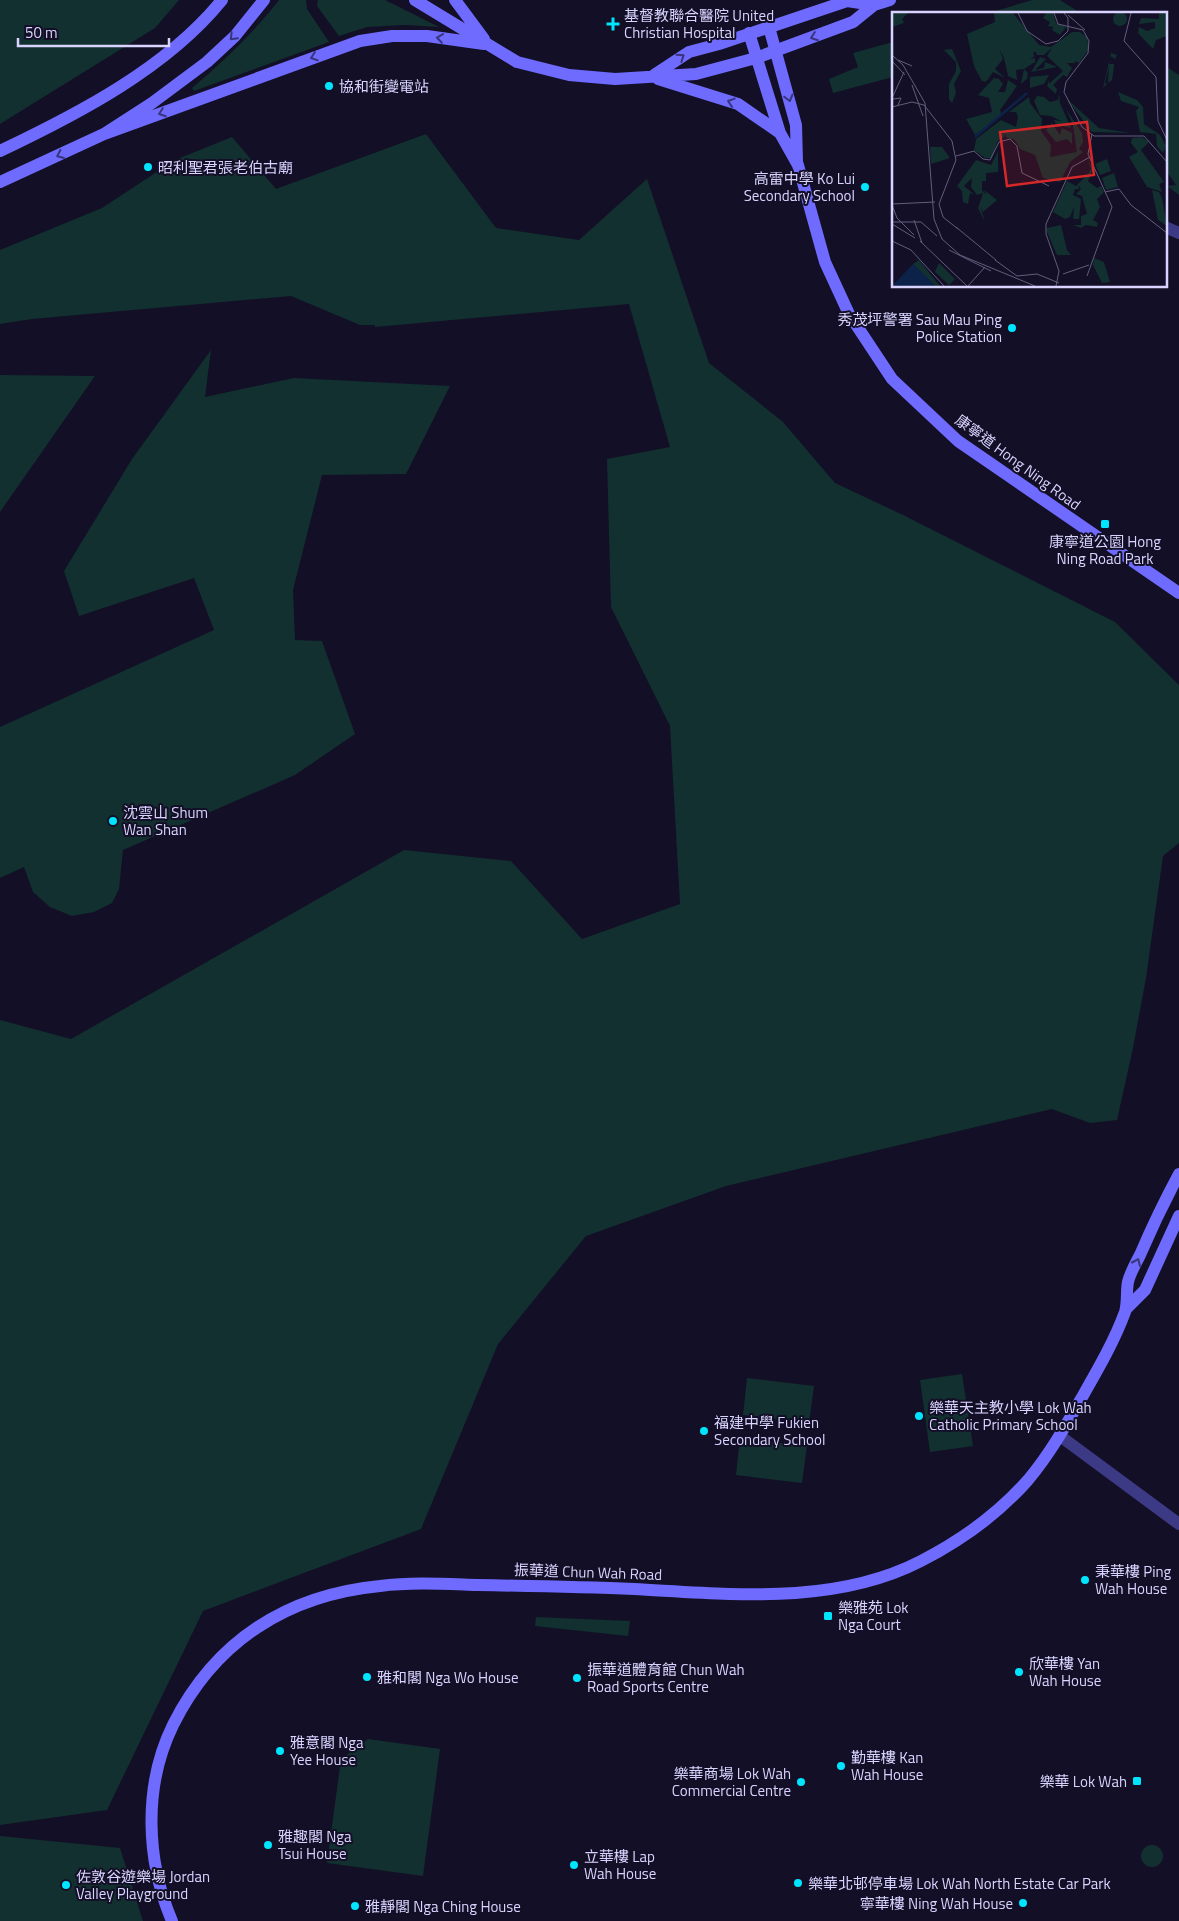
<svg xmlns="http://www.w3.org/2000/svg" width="1179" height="1921" viewBox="0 0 1179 1921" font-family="'Titillium Web','Noto Sans TC',sans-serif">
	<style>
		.green { fill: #12302f }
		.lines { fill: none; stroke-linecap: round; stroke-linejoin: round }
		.street { stroke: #3d3a85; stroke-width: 12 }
		.secondary { stroke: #6f6bff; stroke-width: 12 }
		.oneway { stroke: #38347d }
		.poi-dot { fill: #00e5ff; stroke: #130f26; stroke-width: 2 }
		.labels { text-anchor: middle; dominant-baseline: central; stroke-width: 4; stroke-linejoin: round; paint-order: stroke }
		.poi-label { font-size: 15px; fill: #d9d4ff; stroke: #130f26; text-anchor: start }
		.street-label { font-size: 15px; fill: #d9d4ff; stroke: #130f26 }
		.inset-river { fill: none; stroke: #0c2248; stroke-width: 2.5 }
		.inset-road { fill: none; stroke: #625e7d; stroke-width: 1 }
		.view { fill: #d62828; fill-opacity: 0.15; stroke: #d62828; stroke-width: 2.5 }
		.inset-edge { fill: none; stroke: #d9d4ff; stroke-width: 2.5 }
	</style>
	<rect width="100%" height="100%" fill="#130f26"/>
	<path class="green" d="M 0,0 L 179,0 L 155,28 L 0,124 Z
		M 279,0 L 306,0 L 307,9 L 329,42 L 194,91 L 192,88 C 224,61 253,33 279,0 Z
		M 318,0 L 385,0 L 439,27 L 405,25 L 367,27 L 339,36 L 317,6 Z
		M 1032,0 L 1060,0 L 1082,14 L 986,14 Z
		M 893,42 L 893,77 L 833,93 L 829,79 L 858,67 L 853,53 Z
		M 1165,66 L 1179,75 L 1179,195 L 1167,186 L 1176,185 L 1165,169 Z
		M 426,134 L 496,228 L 579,240 L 647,179 L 709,363 L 783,422 L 835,483 L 903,515 L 1115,622 L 1179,685 L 1179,843 L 1163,856 L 1146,978 L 1133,1048 L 1117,1120 L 1090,1123 L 1052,1109 L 726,1186 L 586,1236 L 498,1344 L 421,1529 L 203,1611 L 107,1810 L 0,1825 L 0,1020 L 71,1039 L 404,850 L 511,861 L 582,939 L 680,904 L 670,726 L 611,607 L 607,459 L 670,447 L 629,304 L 375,327 L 375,325 L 360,325 L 291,296 L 32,319 L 0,324 L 0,250 L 102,208 L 175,160 L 232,137 L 276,189 Z
		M 211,350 L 205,397 L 294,378 L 450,386 L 406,474 L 322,475 L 293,590 L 295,640 L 322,641 L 355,734 L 295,775 L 123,850 L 119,889 L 112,903 L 94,912 L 72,916 L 50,907 L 33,892 L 24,867 L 0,878 L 0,727 L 214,630 L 194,578 L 79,616 L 64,571 L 132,459 Z
		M 0,375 L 95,376 L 0,512 Z
		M 962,1374 L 973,1446 L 930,1452 L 920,1380 Z
		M 747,1378 L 814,1386 L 809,1423 L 743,1415 Z
		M 740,1438 L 807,1446 L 802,1483 L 736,1475 Z
		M 536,1617 L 630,1621 L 628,1636 L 535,1626 Z
		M 368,1739 L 440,1749 L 423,1876 L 327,1863 L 341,1759 Z
		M 0,1836 L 120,1848 L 143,1921 L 0,1921 Z
		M1141 1856a11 11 0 1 1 22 0a11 11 0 1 1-22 0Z"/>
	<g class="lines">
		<path class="street" d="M 1165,227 L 1179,233
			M 1060,1436 L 1179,1524"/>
		<path class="secondary" d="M 415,0 L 517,62 L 569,75 L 615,79 L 696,74 L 756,58 L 853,22 L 874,5 L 890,0
			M 455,0 L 484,39
			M 769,27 L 796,125 L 797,162
			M 749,33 L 780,133 L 798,165 L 825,262 L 849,314 L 892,379 L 958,441 L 1179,593
			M 654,75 L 689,52 L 719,44 L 847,1 L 874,5
			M 658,79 L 738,104 L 780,133
			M 104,134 L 360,41 L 392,36 L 427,36 L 484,44
			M 0,151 C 78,114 167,68 222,0
			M 0,182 L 104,134 L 152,103 L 207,62 L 235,36 L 264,0
			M 1126,1309 L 1145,1290 L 1179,1216
			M 172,1921 C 146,1860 143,1786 173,1725 C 215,1641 287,1595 380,1586 C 412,1582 445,1584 477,1585 C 530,1586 582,1587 634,1589 C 729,1594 834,1606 921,1561 C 960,1541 999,1513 1028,1480 C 1049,1455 1065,1427 1081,1399 C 1097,1371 1114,1342 1125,1312 C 1128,1302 1126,1292 1128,1282 C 1130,1273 1136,1263 1140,1255 C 1152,1227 1165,1200 1179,1174"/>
	</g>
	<defs><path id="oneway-chevron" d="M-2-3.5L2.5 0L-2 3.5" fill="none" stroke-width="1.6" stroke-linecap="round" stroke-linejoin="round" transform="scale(1.25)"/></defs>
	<g class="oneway">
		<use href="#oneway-chevron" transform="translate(233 37) rotate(135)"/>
		<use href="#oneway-chevron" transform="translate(814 37) rotate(160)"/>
		<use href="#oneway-chevron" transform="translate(440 38) rotate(-172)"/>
		<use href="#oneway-chevron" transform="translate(314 57) rotate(161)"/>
		<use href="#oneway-chevron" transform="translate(681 57) rotate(-34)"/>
		<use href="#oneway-chevron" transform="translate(789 98) rotate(75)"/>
		<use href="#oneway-chevron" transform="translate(731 102) rotate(-162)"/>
		<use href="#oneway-chevron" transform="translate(162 113) rotate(160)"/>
		<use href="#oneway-chevron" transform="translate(60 155) rotate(155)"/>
		<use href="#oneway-chevron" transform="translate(1137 1262) rotate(-66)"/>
	</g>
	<g class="poi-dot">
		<path d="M610.5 16.5h5v5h5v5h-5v5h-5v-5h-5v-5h5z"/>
		<circle cx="329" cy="86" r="5"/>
		<circle cx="148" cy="167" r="5"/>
		<circle cx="865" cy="187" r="5"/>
		<circle cx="1012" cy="328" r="5"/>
		<rect x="1100" y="519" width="10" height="10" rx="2.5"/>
		<circle cx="113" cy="821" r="5"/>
		<circle cx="919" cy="1416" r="5"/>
		<circle cx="704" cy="1431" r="5"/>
		<circle cx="1085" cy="1580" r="5"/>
		<rect x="823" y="1611" width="10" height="10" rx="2.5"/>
		<circle cx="1019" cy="1672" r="5"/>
		<circle cx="367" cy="1677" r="5"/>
		<circle cx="577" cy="1678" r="5"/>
		<circle cx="280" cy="1751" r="5"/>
		<circle cx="841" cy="1766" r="5"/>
		<rect x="1132" y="1776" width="10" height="10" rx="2.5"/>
		<circle cx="801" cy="1782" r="5"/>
		<circle cx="268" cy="1845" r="5"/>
		<circle cx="574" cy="1865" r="5"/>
		<circle cx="798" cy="1883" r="5"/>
		<circle cx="66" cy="1885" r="5"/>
		<circle cx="1023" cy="1903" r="5"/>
		<circle cx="355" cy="1906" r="5"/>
	</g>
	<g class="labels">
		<g class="poi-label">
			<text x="624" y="15">基督教聯合醫院 United<tspan x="624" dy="17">Christian Hospital</tspan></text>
			<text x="339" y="86">協和街變電站</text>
			<text x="158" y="167">昭利聖君張老伯古廟</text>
			<text x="855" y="178" text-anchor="end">高雷中學 Ko Lui<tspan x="855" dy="17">Secondary School</tspan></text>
			<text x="1002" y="319" text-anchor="end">秀茂坪警署 Sau Mau Ping<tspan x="1002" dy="17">Police Station</tspan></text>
			<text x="1105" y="541" text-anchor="middle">康寧道公園 Hong<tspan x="1105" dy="17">Ning Road Park</tspan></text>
			<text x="123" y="812">沈雲山 Shum<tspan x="123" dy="17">Wan Shan</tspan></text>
			<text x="929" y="1407">樂華天主教小學 Lok Wah<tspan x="929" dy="17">Catholic Primary School</tspan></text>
			<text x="714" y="1422">福建中學 Fukien<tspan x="714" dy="17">Secondary School</tspan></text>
			<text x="1095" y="1571">秉華樓 Ping<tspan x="1095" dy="17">Wah House</tspan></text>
			<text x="838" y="1607">樂雅苑 Lok<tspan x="838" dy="17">Nga Court</tspan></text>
			<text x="1029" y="1663">欣華樓 Yan<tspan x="1029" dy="17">Wah House</tspan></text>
			<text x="587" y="1669">振華道體育館 Chun Wah<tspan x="587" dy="17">Road Sports Centre</tspan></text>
			<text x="377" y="1677">雅和閣 Nga Wo House</text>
			<text x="290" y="1742">雅意閣 Nga<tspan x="290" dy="17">Yee House</tspan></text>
			<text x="851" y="1757">勤華樓 Kan<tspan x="851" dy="17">Wah House</tspan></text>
			<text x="791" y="1773" text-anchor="end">樂華商場 Lok Wah<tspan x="791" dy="17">Commercial Centre</tspan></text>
			<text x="1127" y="1781" text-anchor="end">樂華 Lok Wah</text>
			<text x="278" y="1836">雅趣閣 Nga<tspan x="278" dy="17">Tsui House</tspan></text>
			<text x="584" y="1856">立華樓 Lap<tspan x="584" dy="17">Wah House</tspan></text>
			<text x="76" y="1876">佐敦谷遊樂場 Jordan<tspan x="76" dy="17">Valley Playground</tspan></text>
			<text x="808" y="1883">樂華北邨停車場 Lok Wah North Estate Car Park</text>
			<text x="1013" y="1903" text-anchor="end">寧華樓 Ning Wah House</text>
			<text x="365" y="1906">雅靜閣 Nga Ching House</text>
		</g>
		<g class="street-label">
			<text transform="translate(1018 462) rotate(36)">康寧道 Hong Ning Road</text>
			<text transform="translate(588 1572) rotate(2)">振華道 Chun Wah Road</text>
		</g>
	</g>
	<g transform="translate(892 12)">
		<rect width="275" height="275" fill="#130f26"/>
		<path d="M221 7a7 7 0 1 1 14 0a7 7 0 1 1-14 0ZM 0,1 L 16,1 L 10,7 L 12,11 L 0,15 ZM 102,1 L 121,1 L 147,33 L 159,35 L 180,20 L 188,20 L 195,25 L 197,37 L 187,51 L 183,49 L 182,54 L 182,51 L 175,51 L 180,56 L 175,65 L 171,63 L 161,73 L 165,77 L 164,82 L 155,74 L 157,68 L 157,72 L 171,59 L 155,44 L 160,36 L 152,43 L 145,43 L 143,39 L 141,42 L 143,44 L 138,47 L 143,46 L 143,50 L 132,57 L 136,61 L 135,66 L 137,65 L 129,72 L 132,57 L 124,58 L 125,68 L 116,64 L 112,46 L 107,37 L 111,47 L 103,57 L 113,66 L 101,60 L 94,70 L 90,69 L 82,54 L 75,22 L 103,10 ZM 154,1 L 161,1 L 164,11 L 174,15 L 168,23 L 160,18 L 161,15 L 156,14 L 158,10 L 151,6 ZM 267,1 L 275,1 L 275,24 L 264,28 L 261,37 L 246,21 L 247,15 L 255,19 L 263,16 L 263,10 L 247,12 L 249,6 L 267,7 ZM 60,37 L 69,59 L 62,72 L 64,81 L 60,91 L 57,87 L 57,72 L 64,59 L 64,50 L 52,38 ZM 219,41 L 225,43 L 223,47 L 218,44 L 217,52 L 222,52 L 222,55 L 220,68 L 216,71 L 217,54 L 213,71 L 215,72 L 211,76 ZM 148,45 L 154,47 L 143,58 L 152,56 L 153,50 L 165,55 L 139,60 ZM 157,63 L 152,72 L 138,76 L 138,65 ZM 102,66 L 107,67 L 111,72 L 106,80 L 113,80 L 116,68 L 125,74 L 108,98 L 110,103 L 83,123 L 74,107 L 100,100 L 97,86 L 86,83 ZM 226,80 L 245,88 L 251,95 L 252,112 L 268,123 L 274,134 L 271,141 L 265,134 L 264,122 L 248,120 L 244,99 L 247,95 L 229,89 ZM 167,81 L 168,91 L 179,116 L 164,112 L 162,108 L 169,109 L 159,104 L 148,103 L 142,89 L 145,84 L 152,85 L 158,90 L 166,88 ZM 137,85 L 138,91 L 150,107 L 149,119 L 159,133 L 158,145 L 185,140 L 181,113 L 174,97 L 190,121 L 191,130 L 187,137 L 191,140 L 178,150 L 168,170 L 151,166 L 143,143 L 128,137 L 123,128 L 114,125 L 113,121 L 112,125 L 105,130 L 100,146 L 93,146 L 82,138 L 84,127 L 109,108 L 124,115 L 126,105 L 124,100 L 117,100 ZM 174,86 L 207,116 L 238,121 L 200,120 ZM 160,111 L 168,123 L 170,116 L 180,121 L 180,132 L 175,127 L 164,130 L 154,118 ZM 250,125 L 257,130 L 249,138 L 272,170 L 267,172 L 270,180 L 255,175 L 237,145 L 246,140 L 239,131 L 240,126 ZM 38,135 L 50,135 L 58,146 L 39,152 ZM 106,139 L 106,160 L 94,161 L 94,169 L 90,169 L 90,178 L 94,183 L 92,178 L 105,188 L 91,200 L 88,194 L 93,210 L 86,196 L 91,181 L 85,183 L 79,175 L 80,166 L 72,174 L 83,183 L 78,181 L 76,192 L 71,190 L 70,179 L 65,174 L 84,148 L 99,153 ZM 215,147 L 219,159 L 208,163 L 203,152 ZM 196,148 L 201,157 L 196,169 L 205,176 L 209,174 L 212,180 L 205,187 L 208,195 L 201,208 L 206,211 L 205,215 L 194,213 L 189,216 L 181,213 L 189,213 L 189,204 L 195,202 L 190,184 L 184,182 L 189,177 L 186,173 L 187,177 L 183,177 L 181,183 L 189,187 L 187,207 L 181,207 L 182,195 L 178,205 L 173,207 L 161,200 L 175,169 L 184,174 L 196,162 L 199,157 ZM 222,161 L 226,175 L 214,178 L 210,166 ZM 260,178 L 267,180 L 270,186 L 275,214 L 266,208 ZM 169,213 L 175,238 L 179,243 L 165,243 L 155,220 L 155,216 ZM 202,246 L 212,250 L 218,270 L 210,271 L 201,253 ZM 27,248 L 48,274 L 55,274 L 43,274 L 21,252 ZM 47,251 L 63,267 L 57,273 L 43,260 Z" fill="#12302f"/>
		<path d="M 21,252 L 34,264 L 43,274 L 0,274 Z" fill="#0c2248"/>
		<path class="inset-river" d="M 83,125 L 135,81"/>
		<path class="inset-road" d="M 126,1 L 135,19 L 154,32 L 166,29 L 176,19 L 176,6 L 172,1M 162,1 L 166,12 L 191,18 L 197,29 L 196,41 L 174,70 L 172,80 L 190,115 L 202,124 L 252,124 L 275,150M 239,1 L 232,29 L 264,65 L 266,109 L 275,128M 176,3 L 193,18M 0,43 L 11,53 L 33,91 L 42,207 L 50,227 L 68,243 L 143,274M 6,48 L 20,54M 0,49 L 13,63M 20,73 L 31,104M 0,86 L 12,60M 1,87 L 9,86 L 6,93M 0,95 L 20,90 L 32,93 L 60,129 L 64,148 L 47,192 L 51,205 L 66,217M 64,144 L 82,139 L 91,147 L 98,148 L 107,130 L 118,127 L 125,134 L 130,161 L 157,174M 213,180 L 227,177 L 239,193 L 275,221M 0,192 L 43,190M 0,193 L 5,206 L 22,223M 22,208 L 30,231M 0,210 L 29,210 L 45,224M 0,212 L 23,226M 64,215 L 104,248M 0,229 L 19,238 L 52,274M 28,229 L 75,274M 57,238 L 99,259M 103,248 L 125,264 L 145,262 L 167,271M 171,262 L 197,253M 195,264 L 220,195 L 196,142 L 200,122M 76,274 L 93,255M 164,274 L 167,259 L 154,222 L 154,212 L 180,155 L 198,145"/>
		<path class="view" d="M 195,110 L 202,163 L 115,174 L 108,120 Z"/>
		<rect width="275" height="275" class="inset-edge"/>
	</g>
	<path d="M18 38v8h151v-8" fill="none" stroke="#d9d4ff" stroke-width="2.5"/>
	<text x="25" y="38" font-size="15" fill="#d9d4ff" stroke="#130f26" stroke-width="4" paint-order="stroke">50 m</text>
</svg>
